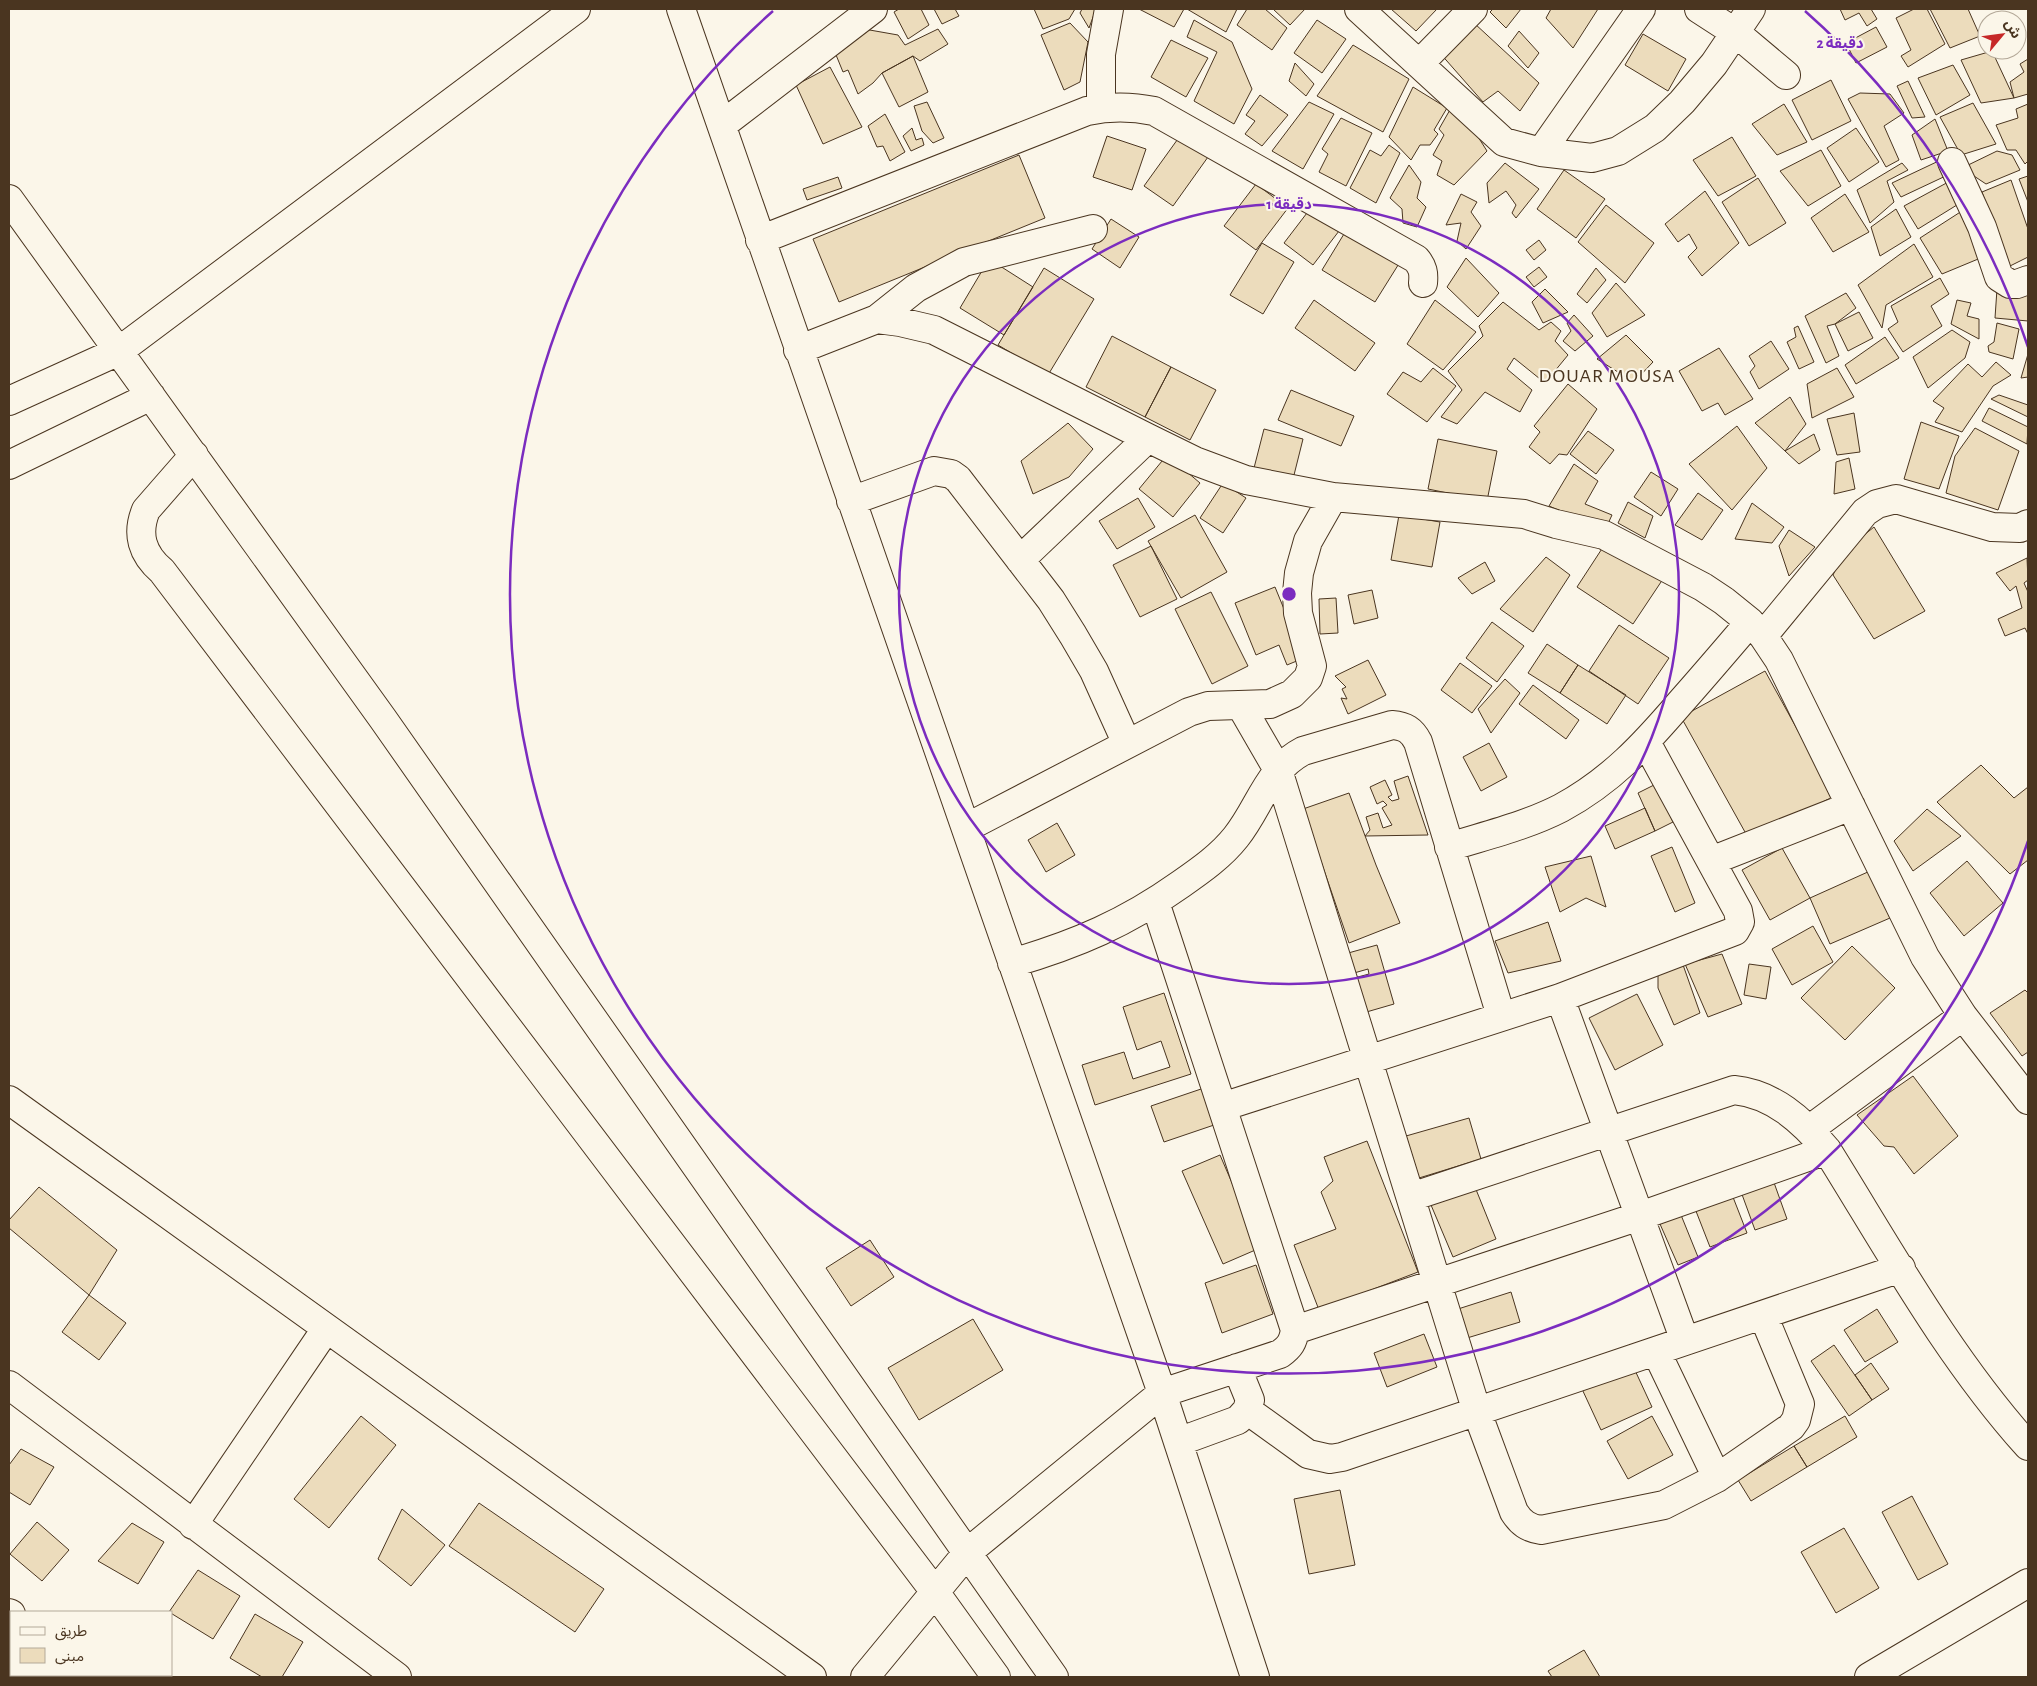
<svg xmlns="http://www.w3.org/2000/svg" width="2037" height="1686" viewBox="0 0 2037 1686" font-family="'Alegreya Sans','Noto Sans Arabic',sans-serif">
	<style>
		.building { fill: #ecdcbc; stroke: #4a3520 }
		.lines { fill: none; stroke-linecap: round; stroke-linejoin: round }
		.minor-casing { stroke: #4a3520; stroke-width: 30 }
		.minor { stroke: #fbf6e9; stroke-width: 28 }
		.ring { fill: none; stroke: #7b2cbf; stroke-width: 2.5 }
		.labels { text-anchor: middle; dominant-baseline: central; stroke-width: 4; stroke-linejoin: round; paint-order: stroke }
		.quarter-label { font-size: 20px; letter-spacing: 1px; fill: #4a3520; stroke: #fbf6e9 }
		.centre { fill: #7b2cbf; stroke: #fbf6e9; stroke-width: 2.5 }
		.ring-label { font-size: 15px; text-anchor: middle; font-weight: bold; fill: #7b2cbf; stroke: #fbf6e9; stroke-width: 4; stroke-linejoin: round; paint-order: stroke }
	</style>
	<rect width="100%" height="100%" fill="#fbf6e9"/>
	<path class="building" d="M 899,9 L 921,9 L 929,25 L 908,39 L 894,12 Z
		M 934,9 L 955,9 L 959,16 L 942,24 Z
		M 1034,9 L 1075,9 L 1069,19 L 1043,29 Z
		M 1082,9 L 1096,9 L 1089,28 L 1080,13 Z
		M 1139,9 L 1184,9 L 1174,27 Z
		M 1187,9 L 1237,9 L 1226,32 Z
		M 1247,9 L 1265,9 L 1287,28 L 1272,50 L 1237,25 Z
		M 1273,9 L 1305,9 L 1290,25 Z
		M 1391,9 L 1437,9 L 1416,31 Z
		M 1493,9 L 1521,9 L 1506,28 L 1490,12 Z
		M 1551,9 L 1598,9 L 1573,48 L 1546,18 Z
		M 1840,9 L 1871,9 L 1877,19 L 1867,26 L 1859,13 L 1845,20 Z
		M 1914,9 L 1927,9 L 1945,44 L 1908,67 L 1901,56 L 1911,50 L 1896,18 Z
		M 1930,9 L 1968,9 L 1980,36 L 1950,48 Z
		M 1194,20 L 1232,42 L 1252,89 L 1234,124 L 1194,101 L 1217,52 L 1187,37 Z
		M 1317,20 L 1346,39 L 1322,73 L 1294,53 Z
		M 1070,23 L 1088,42 L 1080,82 L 1064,90 L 1041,35 Z
		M 1474,23 L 1539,83 L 1520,111 L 1498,91 L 1483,102 L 1439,52 Z
		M 1876,27 L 1887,47 L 1856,63 L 1846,43 Z
		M 864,29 L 898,35 L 905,45 L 938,29 L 948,44 L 920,61 L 913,56 L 882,73 L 873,83 L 858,94 L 848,70 L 843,72 L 834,50 Z
		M 1519,31 L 1539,53 L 1528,68 L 1508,46 Z
		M 1643,34 L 1686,59 L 1668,91 L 1625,65 Z
		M 1171,40 L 1208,58 L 1186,97 L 1151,77 Z
		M 1353,45 L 1409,79 L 1383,132 L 1317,96 Z
		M 1992,51 L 2014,98 L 1981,103 L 1961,60 Z
		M 913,56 L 928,92 L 899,107 L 882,73 Z
		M 2028,59 L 2028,94 L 2014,98 L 2010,82 L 2024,72 L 2020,64 Z
		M 1295,63 L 1314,84 L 1306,96 L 1289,81 Z
		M 1953,65 L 1970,95 L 1936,115 L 1918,78 Z
		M 830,67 L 862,127 L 823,144 L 796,85 Z
		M 1831,80 L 1851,121 L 1812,140 L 1792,100 Z
		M 1908,81 L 1925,117 L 1912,118 L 1897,86 Z
		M 1413,87 L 1447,108 L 1434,130 L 1438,134 L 1430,145 L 1420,145 L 1411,160 L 1389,137 Z
		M 1860,93 L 1890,94 L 1904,113 L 1884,126 L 1899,160 L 1886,167 L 1848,99 Z
		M 1260,95 L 1288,115 L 1262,146 L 1245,134 L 1255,121 L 1246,115 Z
		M 927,102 L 944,138 L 933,143 L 922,131 L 914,106 Z
		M 1309,102 L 1334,114 L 1303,169 L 1272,151 Z
		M 1973,103 L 1996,144 L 1961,155 L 1940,117 Z
		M 1784,104 L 1807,142 L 1777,155 L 1752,124 Z
		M 2028,104 L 2028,161 L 2025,164 L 2016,150 L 2007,150 L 1996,125 L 2018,118 L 2016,109 Z
		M 1451,108 L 1468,121 L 1487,151 L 1454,185 L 1437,175 L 1442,161 L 1433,155 L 1444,135 L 1439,129 Z
		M 885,114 L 905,152 L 890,161 L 883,146 L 877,147 L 868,126 Z
		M 1341,118 L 1372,133 L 1346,186 L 1319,172 L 1328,154 L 1322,149 Z
		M 1935,119 L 1948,151 L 1921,160 L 1912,135 Z
		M 912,128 L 916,140 L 922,138 L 924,145 L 911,151 L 903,136 Z
		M 1856,128 L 1879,162 L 1849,182 L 1827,148 Z
		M 1107,136 L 1146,149 L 1132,190 L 1093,177 Z
		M 1180,136 L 1208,157 L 1173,206 L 1144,186 Z
		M 1732,137 L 1756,176 L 1718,196 L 1693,160 Z
		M 1389,145 L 1400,153 L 1376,203 L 1350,188 L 1370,150 L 1381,156 Z
		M 1821,150 L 1841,186 L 1808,206 L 1780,171 Z
		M 1997,151 L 2012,155 L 2020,170 L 1986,184 L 1962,168 Z
		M 1019,155 L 1045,218 L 839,302 L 813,239 Z
		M 1945,158 L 1952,173 L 1901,197 L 1892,183 Z
		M 1505,163 L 1539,189 L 1516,218 L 1512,213 L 1516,205 L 1506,191 L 1489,203 L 1487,183 Z
		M 1902,163 L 1908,170 L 1887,181 L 1894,202 L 1870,223 L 1857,190 Z
		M 1409,165 L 1421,182 L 1417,198 L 1426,207 L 1417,227 L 1403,223 L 1402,209 L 1390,198 Z
		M 1564,170 L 1605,199 L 1576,238 L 1537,209 Z
		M 2028,176 L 2028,202 L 2019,179 Z
		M 838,177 L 842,188 L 807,200 L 803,189 Z
		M 1758,178 L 1786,223 L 1749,246 L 1722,202 Z
		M 1952,180 L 1965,200 L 1918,229 L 1904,206 Z
		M 2011,180 L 2028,229 L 2028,257 L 2008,267 L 1982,192 Z
		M 1256,184 L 1288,208 L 1256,250 L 1224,226 Z
		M 1705,191 L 1739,243 L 1702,276 L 1688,257 L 1697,248 L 1689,234 L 1678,242 L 1665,224 Z
		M 1461,194 L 1477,202 L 1471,212 L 1481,226 L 1466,249 L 1457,241 L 1461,223 L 1446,225 Z
		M 1845,194 L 1869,232 L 1833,252 L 1811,218 Z
		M 1606,205 L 1654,243 L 1625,283 L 1578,242 Z
		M 1310,209 L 1339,231 L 1313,265 L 1284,243 Z
		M 1896,209 L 1911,237 L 1880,256 L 1871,227 Z
		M 1965,209 L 1983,257 L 1942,274 L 1920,238 Z
		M 1111,219 L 1139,237 L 1120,268 L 1092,249 Z
		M 1347,229 L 1400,262 L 1375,302 L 1322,270 Z
		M 1539,240 L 1546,250 L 1534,260 L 1526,250 Z
		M 1262,243 L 1294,262 L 1263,314 L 1230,295 Z
		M 1914,244 L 1933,277 L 1886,305 L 1882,328 L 1858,285 Z
		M 1466,258 L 1499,293 L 1478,317 L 1447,287 Z
		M 989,259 L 1033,287 L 1004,335 L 960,308 Z
		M 1539,267 L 1547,277 L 1534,287 L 1526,277 Z
		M 1044,268 L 1094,299 L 1048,375 L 998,345 Z
		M 1596,268 L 1606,280 L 1587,303 L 1577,294 Z
		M 1940,278 L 1949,294 L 1931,306 L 1942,326 L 1903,352 L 1888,329 L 1898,322 L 1891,306 Z
		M 1616,283 L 1645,315 L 1607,337 L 1592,313 Z
		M 2028,283 L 2028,321 L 1995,318 L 1997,289 Z
		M 1545,289 L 1568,312 L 1543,323 L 1532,302 Z
		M 1846,293 L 1856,308 L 1835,324 L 1827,326 L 1839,356 L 1826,363 L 1805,316 Z
		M 1314,300 L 1375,343 L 1355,371 L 1295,328 Z
		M 1435,300 L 1476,332 L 1443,370 L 1407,344 Z
		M 1957,300 L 1971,303 L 1967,316 L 1979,319 L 1979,339 L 1951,324 Z
		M 1503,302 L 1539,330 L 1551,322 L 1561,331 L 1555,341 L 1568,355 L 1545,383 L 1514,358 L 1507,369 L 1532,390 L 1520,412 L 1485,392 L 1457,424 L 1441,417 L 1462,390 L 1448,371 L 1483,336 L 1479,326 Z
		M 1859,312 L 1873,338 L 1848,351 L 1835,324 Z
		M 1574,315 L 1593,336 L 1575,351 L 1563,341 L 1571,331 L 1567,323 Z
		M 1997,323 L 2019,329 L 2013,359 L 1989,352 L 1988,346 L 1994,342 Z
		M 1798,326 L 1814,362 L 1799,369 L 1787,342 L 1796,337 L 1794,328 Z
		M 1952,330 L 1970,342 L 1965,358 L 1928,388 L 1913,357 Z
		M 1626,335 L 1653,362 L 1634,382 L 1597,359 Z
		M 1112,336 L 1171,367 L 1145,417 L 1086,387 Z
		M 1885,337 L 1899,358 L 1856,384 L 1845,365 Z
		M 1771,341 L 1789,369 L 1759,389 L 1750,372 L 1755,366 L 1749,356 Z
		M 1719,348 L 1753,399 L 1725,415 L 1718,403 L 1702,411 L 1679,371 Z
		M 2028,354 L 2028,377 L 2021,378 Z
		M 1996,362 L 2011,375 L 1993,386 L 1962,432 L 1935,422 L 1944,408 L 1933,401 L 1968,364 L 1982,377 Z
		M 1171,367 L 1216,390 L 1190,440 L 1145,417 Z
		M 1433,368 L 1456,386 L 1427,422 L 1387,394 L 1403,372 L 1421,382 Z
		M 1837,368 L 1854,397 L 1812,418 L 1807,384 Z
		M 1568,384 L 1597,409 L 1567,455 L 1559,454 L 1550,464 L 1529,447 L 1540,432 L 1534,426 Z
		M 1291,390 L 1354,416 L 1341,446 L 1278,420 Z
		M 1999,395 L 2028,405 L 2028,417 L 1991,399 Z
		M 1790,397 L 1806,424 L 1785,451 L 1755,423 Z
		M 1989,408 L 2028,427 L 2027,444 L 1982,421 Z
		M 1854,413 L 1860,452 L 1837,455 L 1827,419 Z
		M 1921,422 L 1959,436 L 1939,489 L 1904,479 Z
		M 1068,423 L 1093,449 L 1069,477 L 1033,494 L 1021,461 Z
		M 1737,426 L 1767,468 L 1732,510 L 1689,464 Z
		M 1975,428 L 2019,451 L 1998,510 L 1946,493 L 1955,456 Z
		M 1264,429 L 1303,439 L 1293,479 L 1254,468 Z
		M 1588,431 L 1614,450 L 1596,474 L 1570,454 Z
		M 1814,434 L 1820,450 L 1799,464 L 1785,451 Z
		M 1438,439 L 1497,451 L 1487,501 L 1428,489 Z
		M 1167,455 L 1200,483 L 1173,517 L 1139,489 Z
		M 1849,458 L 1855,489 L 1834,494 L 1836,462 Z
		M 1574,464 L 1598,481 L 1585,504 L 1612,515 L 1605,530 L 1549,506 Z
		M 1651,472 L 1678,489 L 1661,516 L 1634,497 Z
		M 1223,483 L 1246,498 L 1223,533 L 1200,518 Z
		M 1698,493 L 1723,510 L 1702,540 L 1675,525 Z
		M 1138,498 L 1155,527 L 1117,549 L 1099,521 Z
		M 1628,502 L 1653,516 L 1645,538 L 1618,523 Z
		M 1752,503 L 1784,527 L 1772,543 L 1735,539 Z
		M 1195,515 L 1227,572 L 1181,598 L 1148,541 Z
		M 1399,515 L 1440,522 L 1432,567 L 1391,560 Z
		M 1874,527 L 1925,611 L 1874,639 L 1833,575 L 1844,551 Z
		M 1789,530 L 1815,547 L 1789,576 L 1779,546 Z
		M 1607,541 L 1663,579 L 1633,624 L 1577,587 Z
		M 1151,546 L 1177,599 L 1140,617 L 1113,565 Z
		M 1546,557 L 1570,575 L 1533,632 L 1500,609 Z
		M 2027,558 L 2028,580 L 2024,583 L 2028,592 L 2028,634 L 2025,628 L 2005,636 L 1998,619 L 2022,608 L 2016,586 L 2010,591 L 1996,573 Z
		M 1485,562 L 1495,581 L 1472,594 L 1458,578 Z
		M 1275,587 L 1304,658 L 1287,665 L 1279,645 L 1256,655 L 1235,603 Z
		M 1372,590 L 1378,618 L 1354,624 L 1348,595 Z
		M 1211,592 L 1248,666 L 1212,684 L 1175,609 Z
		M 1336,598 L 1338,633 L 1320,634 L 1319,599 Z
		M 1492,622 L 1524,646 L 1497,682 L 1466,658 Z
		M 1619,625 L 1669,658 L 1638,704 L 1589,671 Z
		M 1547,644 L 1578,665 L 1560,693 L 1528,673 Z
		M 1368,660 L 1386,695 L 1348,714 L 1341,698 L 1347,699 L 1342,689 L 1346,687 L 1335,676 Z
		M 1460,663 L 1492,686 L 1472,713 L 1441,690 Z
		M 1578,665 L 1626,695 L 1607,724 L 1560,693 Z
		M 1765,671 L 1834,796 L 1750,841 L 1681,717 Z
		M 1505,679 L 1520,693 L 1491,733 L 1478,709 Z
		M 1533,685 L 1579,720 L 1566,739 L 1519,704 Z
		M 1489,743 L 1507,777 L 1481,791 L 1463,757 Z
		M 1981,765 L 2014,798 L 2028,787 L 2028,860 L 2010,874 L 1937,802 Z
		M 1408,776 L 1428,835 L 1365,836 L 1370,830 L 1366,817 L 1378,813 L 1383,828 L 1392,825 L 1382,808 L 1387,805 L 1383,801 L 1377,804 L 1370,787 L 1385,780 L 1392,795 L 1388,797 L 1392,801 L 1399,799 L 1394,781 Z
		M 1656,784 L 1673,822 L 1655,831 L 1638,793 Z
		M 1349,793 L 1376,865 L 1400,923 L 1349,943 L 1303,809 Z
		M 1645,808 L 1655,831 L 1615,849 L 1605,826 Z
		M 1927,809 L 1961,836 L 1913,871 L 1894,841 Z
		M 1057,823 L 1075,855 L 1046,872 L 1028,840 Z
		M 1672,847 L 1695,903 L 1675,912 L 1651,856 Z
		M 1782,848 L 1810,898 L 1770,920 L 1742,870 Z
		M 1591,856 L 1606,907 L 1586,898 L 1560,912 L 1545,867 Z
		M 1967,861 L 2003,903 L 1964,936 L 1930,893 Z
		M 1870,871 L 1890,918 L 1830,944 L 1810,898 Z
		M 1548,922 L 1561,961 L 1508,973 L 1495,941 Z
		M 1813,926 L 1833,962 L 1792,985 L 1772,949 Z
		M 1377,945 L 1394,1004 L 1363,1013 L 1354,978 L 1369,974 L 1368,969 L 1347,975 L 1341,955 Z
		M 1852,946 L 1895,988 L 1845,1040 L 1801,998 Z
		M 1722,954 L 1742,1004 L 1708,1017 L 1685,964 Z
		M 1682,962 L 1700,1013 L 1674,1025 L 1658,988 L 1658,970 Z
		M 1749,964 L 1771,967 L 1766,999 L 1744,995 Z
		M 2025,990 L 2028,993 L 2028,1052 L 2022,1056 L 1990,1013 Z
		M 1164,993 L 1191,1074 L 1095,1105 L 1082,1065 L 1124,1052 L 1133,1079 L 1170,1067 L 1161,1041 L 1137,1050 L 1123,1007 Z
		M 1637,994 L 1663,1045 L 1615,1070 L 1589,1018 Z
		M 1913,1076 L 1958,1136 L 1914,1174 L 1894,1147 L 1884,1146 L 1857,1115 Z
		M 1204,1088 L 1217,1124 L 1164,1142 L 1151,1106 Z
		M 1469,1118 L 1481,1159 L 1419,1178 L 1406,1136 Z
		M 1367,1141 L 1418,1272 L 1319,1310 L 1294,1245 L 1336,1229 L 1321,1192 L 1333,1181 L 1324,1157 Z
		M 1220,1155 L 1260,1248 L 1223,1264 L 1182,1171 Z
		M 1772,1177 L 1787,1219 L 1755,1230 L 1740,1189 Z
		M 39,1187 L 117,1250 L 89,1295 L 9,1228 L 9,1220 Z
		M 1475,1187 L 1496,1239 L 1453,1257 L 1431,1205 Z
		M 1731,1192 L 1747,1233 L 1710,1247 L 1694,1206 Z
		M 1681,1215 L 1698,1257 L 1678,1265 L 1660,1224 Z
		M 870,1240 L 894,1277 L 851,1306 L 826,1268 Z
		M 1256,1265 L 1273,1314 L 1222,1333 L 1205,1283 Z
		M 1511,1292 L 1520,1322 L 1467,1338 L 1458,1309 Z
		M 89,1295 L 126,1323 L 99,1360 L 62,1332 Z
		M 1877,1309 L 1898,1342 L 1865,1362 L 1844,1330 Z
		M 973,1319 L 1003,1370 L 919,1420 L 888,1368 Z
		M 1424,1334 L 1437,1367 L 1387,1387 L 1374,1353 Z
		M 1834,1345 L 1872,1400 L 1849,1416 L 1811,1361 Z
		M 1871,1363 L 1889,1389 L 1872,1400 L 1855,1375 Z
		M 1633,1366 L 1652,1407 L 1601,1430 L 1582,1389 Z
		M 361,1416 L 396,1445 L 329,1528 L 294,1499 Z
		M 1652,1416 L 1673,1455 L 1628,1479 L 1607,1441 Z
		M 1845,1416 L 1857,1437 L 1807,1467 L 1794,1446 Z
		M 1794,1446 L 1807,1467 L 1751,1501 L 1738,1480 Z
		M 21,1449 L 54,1467 L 30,1505 L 9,1492 L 9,1465 Z
		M 1340,1490 L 1355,1565 L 1309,1574 L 1294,1499 Z
		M 1912,1496 L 1948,1564 L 1918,1580 L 1882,1512 Z
		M 479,1503 L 604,1589 L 575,1632 L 449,1546 Z
		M 402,1509 L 445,1545 L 411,1586 L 378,1559 Z
		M 37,1522 L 69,1550 L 42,1581 L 10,1554 Z
		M 132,1523 L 164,1542 L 138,1584 L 98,1561 Z
		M 1844,1528 L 1879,1588 L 1836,1613 L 1801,1552 Z
		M 198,1570 L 240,1596 L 213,1639 L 169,1612 Z
		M 255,1614 L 303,1642 L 282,1677 L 262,1677 L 230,1658 Z
		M 1584,1650 L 1600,1677 L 1552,1677 L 1548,1671 Z"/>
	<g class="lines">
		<g class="minor-casing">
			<path id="minor" d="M 681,9 L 1162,1393 L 1255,1677
				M 1359,9 L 1504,142 L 1541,152 L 1592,158 L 1618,151 L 1655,128 L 1682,102 L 1714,64 L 1751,9
				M 1699,9 L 1736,33 L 1786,75
				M 1419,64 L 1473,9
				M 1101,108 L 1101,54 L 1109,9
				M 722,125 L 873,9
				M 1541,152 L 1641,9
				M 1952,162 L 1982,227 L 1999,277 L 2010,284 L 2017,284 L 2028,280
				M 9,199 L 383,719 L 1054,1677
				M 760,240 L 1087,111 C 1110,106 1130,106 1154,111 L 1416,259 C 1423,267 1424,273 1423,283
				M 877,319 L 916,288 L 964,262 L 1093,229
				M 798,350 L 877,319 L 900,322 L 934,330 L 1148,438 L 1195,461 L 1246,480 L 1333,497 L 1524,514 L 1556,524 L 1604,535 L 1703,587 L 1724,601 L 1750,622 L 1763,636 L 1779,660 L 1925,957 L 1963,1016 L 2028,1100
				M 9,401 L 119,351 L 576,9
				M 194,455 L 146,510 C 136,534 142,554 162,571 L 935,1592 L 996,1677
				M 9,465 L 151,396
				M 851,501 L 934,471 L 951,474 L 958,479 L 1051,600 L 1073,635 L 1094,671 L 1127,744
				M 1020,560 L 1148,438
				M 1763,636 L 1865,512 L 1877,504 L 1896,499 L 1992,527 L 2020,528 L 2028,524
				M 1241,706 L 1278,770 L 1477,1412 L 1514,1512 C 1521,1523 1528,1528 1541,1530 L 1664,1505 L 1717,1478 L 1791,1427 L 1796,1420 L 1800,1404 L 1763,1315
				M 966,828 L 1189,712 L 1208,706 L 1270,704 L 1292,694 L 1308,678 L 1312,666 L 1298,613 L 1297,593 L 1299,573 L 1308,541 L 1333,497
				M 1449,847 C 1487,835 1526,826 1561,808 C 1611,781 1644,745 1680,703 C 1704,676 1727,649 1750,622
				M 1711,861 L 1851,806
				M 1012,963 C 1077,944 1126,923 1181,884 C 1201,870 1221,856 1236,837 C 1260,807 1267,770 1303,751 L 1392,725 C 1405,726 1412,730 1418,742 L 1501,1016
				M 1560,998 L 1685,1341
				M 9,1100 L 812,1677
				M 1222,1107 L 1560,998 L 1735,931 L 1740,922 L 1738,911 L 1646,742
				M 1810,1129 L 1963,1016
				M 1411,1197 L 1734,1090 C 1773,1094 1802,1120 1827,1150 C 1890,1251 1948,1357 2028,1446
				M 1295,1330 L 1640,1216 L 1827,1150
				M 1656,1351 L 1717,1478
				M 9,1385 L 397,1677
				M 1247,1410 L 1308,1454 L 1330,1459 L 1342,1457 L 1901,1268
				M 1178,1442 L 1238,1420 L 1247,1410 L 1250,1400 L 1237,1368
				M 193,1525 L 326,1329
				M 9,1613 L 11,1614
				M 96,1675 L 99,1677
				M 865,1677 L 968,1552 L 1162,1393 L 1280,1354 C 1290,1347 1293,1342 1295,1330 L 1155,902
				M 1869,1677 L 2028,1583"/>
		</g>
		<use href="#minor" class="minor"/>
	</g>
	<g class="ring">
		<circle cx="1289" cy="594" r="390"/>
		<path d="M2028 841A779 779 0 1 1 773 11M1805 11A779 779 0 0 1 2028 347"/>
	</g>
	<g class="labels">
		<g class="quarter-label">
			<text x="1607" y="376">DOUAR MOUSA</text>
		</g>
	</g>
	<circle cx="1289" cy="594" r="8" class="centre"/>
	<g class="ring-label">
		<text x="1840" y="48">2 دقيقة</text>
		<text x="1289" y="209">1 دقيقة</text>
	</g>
	<rect width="2037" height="1686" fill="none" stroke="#4a3520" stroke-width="20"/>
	<rect x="10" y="1611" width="162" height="65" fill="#fbf6e9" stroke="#b4a999"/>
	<rect x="20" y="1627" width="25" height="8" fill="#fbf6e9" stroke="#b4a999"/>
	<text x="55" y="1636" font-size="15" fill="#4a3520">طريق</text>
	<rect x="20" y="1648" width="25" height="15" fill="#ecdcbc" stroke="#b4a999"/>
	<text x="55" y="1661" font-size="15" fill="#4a3520">مبنى</text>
	<g transform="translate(2002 35) rotate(61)"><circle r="24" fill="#fbf6e9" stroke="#b4a999"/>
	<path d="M0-4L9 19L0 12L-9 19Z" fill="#c62828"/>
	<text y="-8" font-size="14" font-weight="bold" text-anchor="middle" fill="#4a3520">ش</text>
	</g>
</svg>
